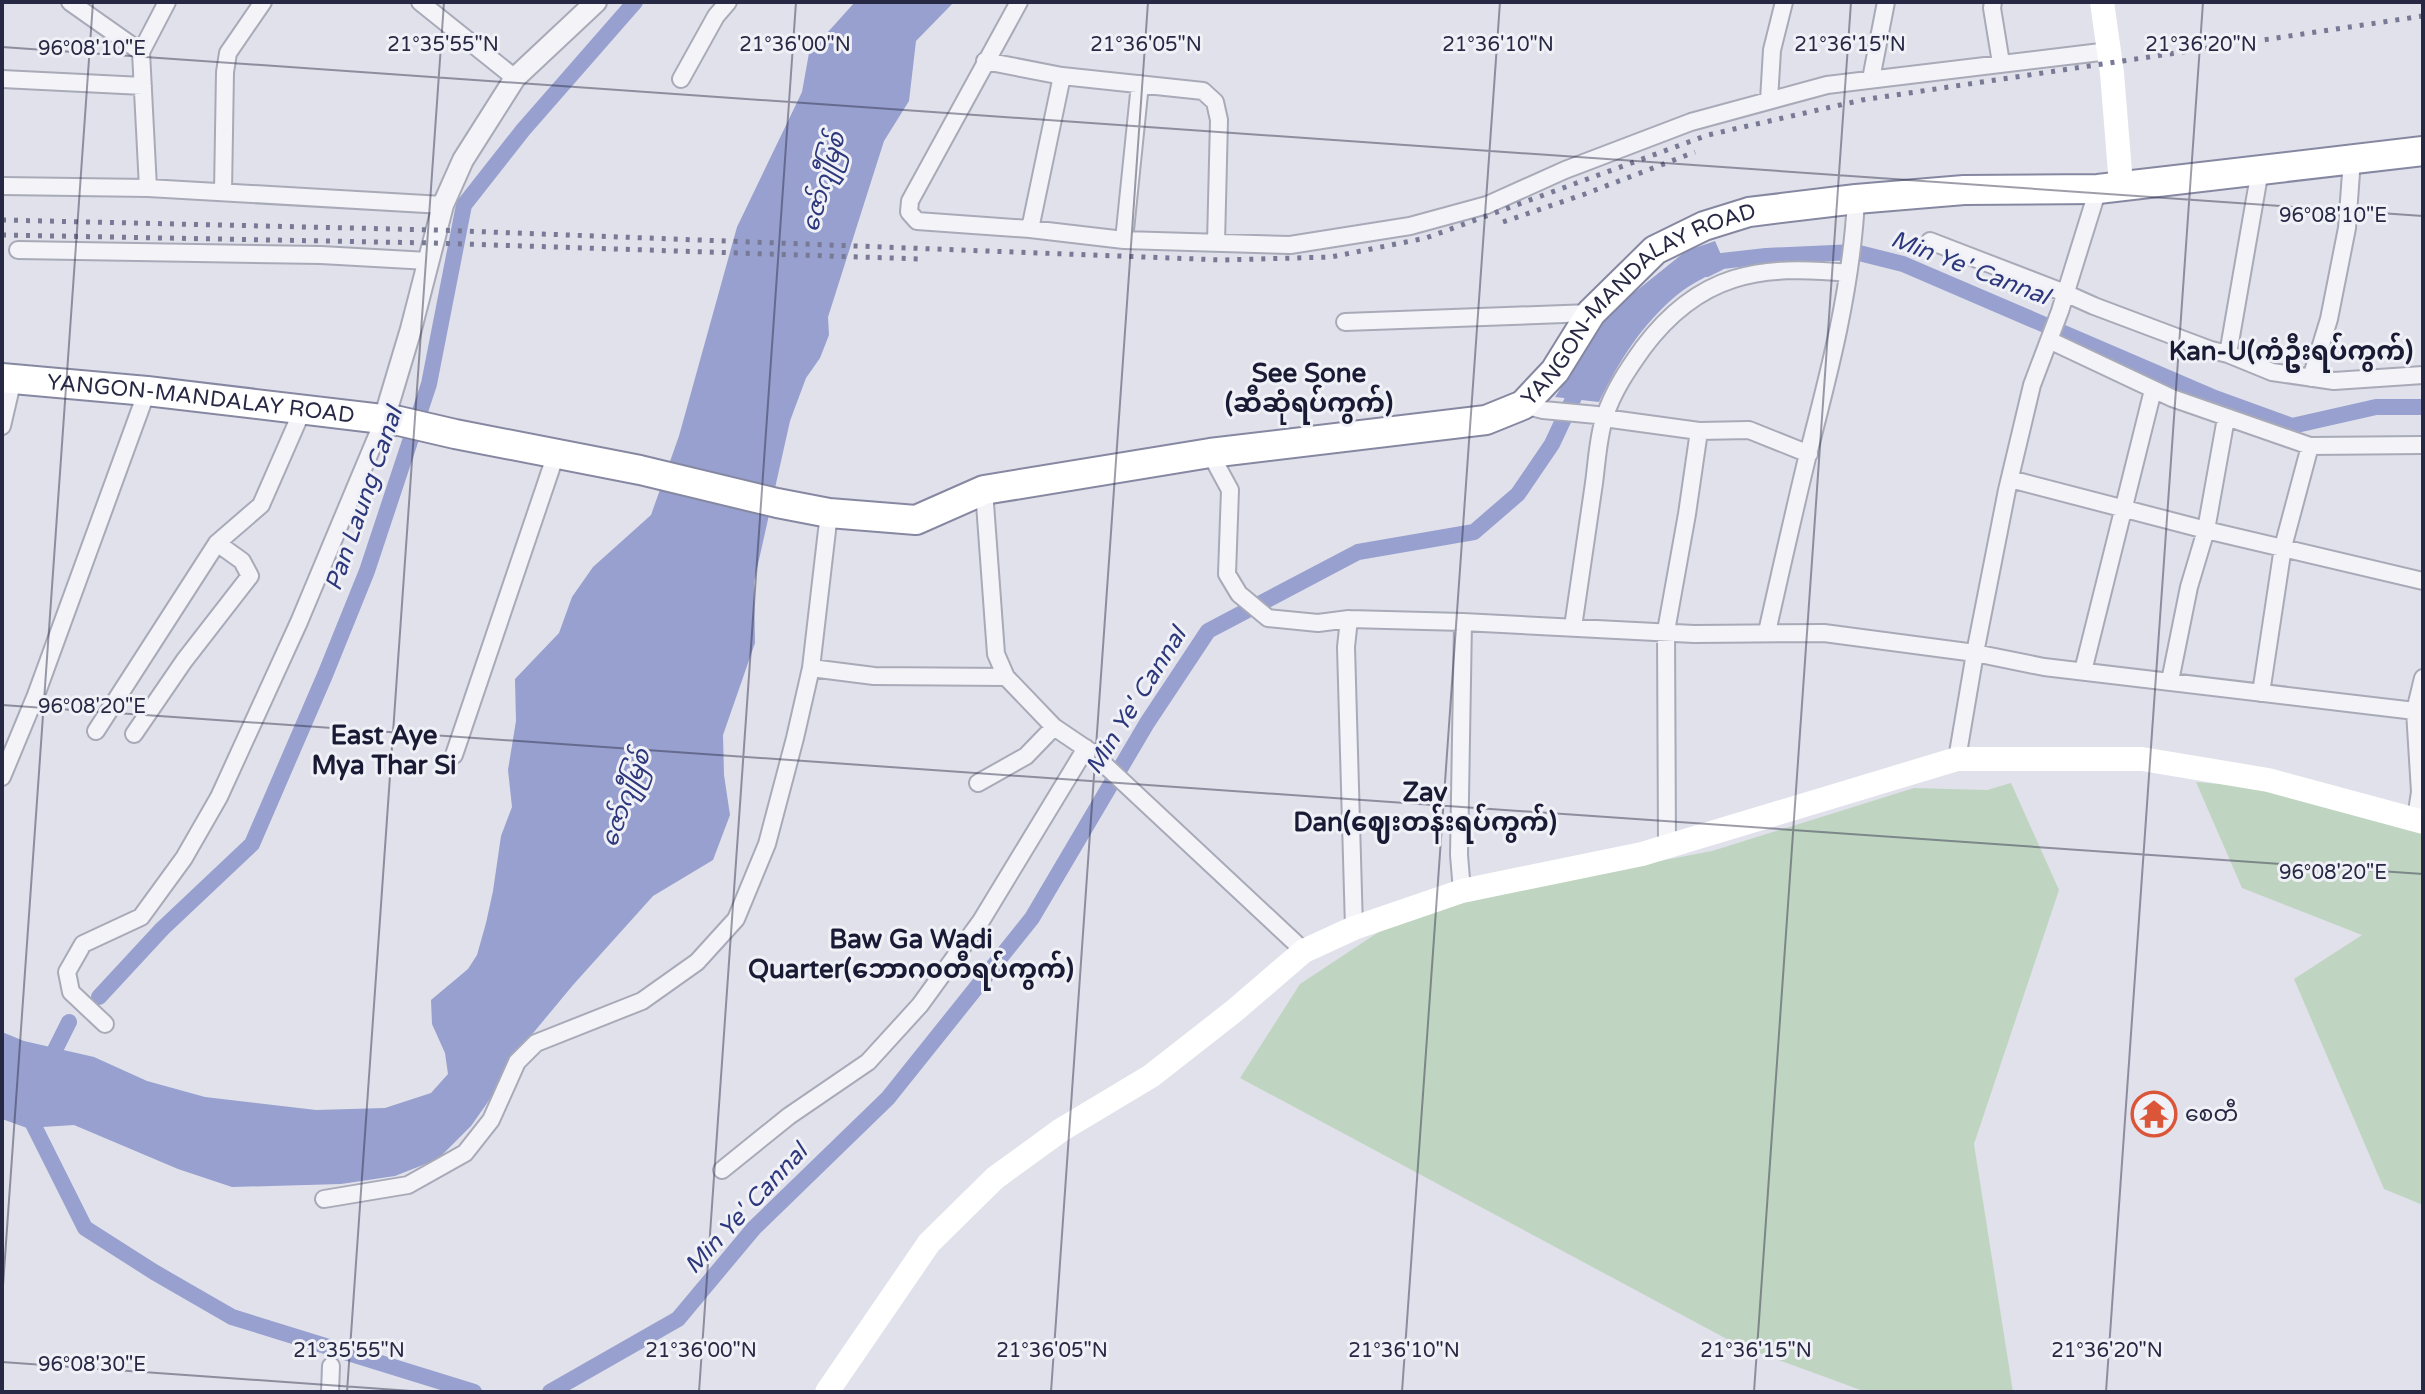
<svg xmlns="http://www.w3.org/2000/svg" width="2425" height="1394" viewBox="0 0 2425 1394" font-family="'Varela Round','Noto Sans Myanmar',sans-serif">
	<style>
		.green { fill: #c0d5c1 }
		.water { fill: #97a0ce }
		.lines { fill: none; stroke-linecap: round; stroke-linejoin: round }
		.canal { stroke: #97a0ce; stroke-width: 16 }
		.minor-casing { stroke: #a8aab8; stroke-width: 20 }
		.tertiary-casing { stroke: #a8aab8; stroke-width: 24 }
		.trunk-casing { stroke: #8688a2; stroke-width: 32 }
		.minor { stroke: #f3f3f8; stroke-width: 16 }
		.tertiary { stroke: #f3f3f8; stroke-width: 20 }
		.secondary { stroke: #fff; stroke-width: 24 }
		.trunk { stroke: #fff; stroke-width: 28 }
		.rail { stroke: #787995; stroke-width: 5; stroke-dasharray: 4 8; stroke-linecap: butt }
		.ticks { fill: none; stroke: #272843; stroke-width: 2; stroke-opacity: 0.45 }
		.labels { text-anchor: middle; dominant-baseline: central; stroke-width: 6; stroke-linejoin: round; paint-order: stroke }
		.street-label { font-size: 22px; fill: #272843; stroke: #f0f0f7 }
		.poi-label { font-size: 22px; fill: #272843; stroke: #f0f0f7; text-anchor: start }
		.water-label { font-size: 24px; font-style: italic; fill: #2d377b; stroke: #f0f0f7 }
		.quarter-label { font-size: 26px; font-weight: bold; fill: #191a34; stroke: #f0f0f7 }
		.ticks-label { font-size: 20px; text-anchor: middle; fill: #272843; stroke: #f0f0f7; stroke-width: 6; stroke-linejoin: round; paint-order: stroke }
	</style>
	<rect width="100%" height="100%" fill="#e0e1ea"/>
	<path class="green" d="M 2196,782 L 2352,796 L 2423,833 L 2423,1205 L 2384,1189 L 2294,979 L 2362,935 L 2242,888 Z
		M 2011,783 L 2059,890 L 1974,1144 L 2013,1392 L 1866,1392 L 1738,1345 L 1240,1078 L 1300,984 L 1415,908 L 1712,851 L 1914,788 L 1987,790 Z"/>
	<path class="water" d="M 855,2 L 954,2 L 916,41 L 909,101 L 884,141 L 828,317 L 829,335 L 820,358 L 806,378 L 790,421 L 754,582 L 755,643 L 723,735 L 724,775 L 730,815 L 713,860 L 653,896 L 573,985 L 529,1038 L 507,1075 L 471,1126 L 438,1159 L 395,1176 L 341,1184 L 232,1187 L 178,1169 L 74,1125 L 27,1128 L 2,1119 L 2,1032 L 24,1041 L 94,1057 L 147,1081 L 205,1097 L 316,1110 L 385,1108 L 431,1093 L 448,1074 L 445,1053 L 432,1024 L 431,1000 L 468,969 L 477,955 L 486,923 L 493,891 L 501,836 L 512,807 L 508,770 L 516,721 L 515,679 L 559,633 L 572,597 L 593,567 L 651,515 L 679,436 L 737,227 L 802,92 L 809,53 Z
		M 1715,241 L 1726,266 C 1710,275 1691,283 1677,295 C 1642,324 1619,361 1599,402 L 1555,397 L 1610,312 L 1686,251 Z"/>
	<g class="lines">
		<path class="canal" d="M 1706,269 L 1722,261 L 1766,256 L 1855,252 L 1903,264 L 2215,398 L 2292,426 L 2376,407 L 2423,407
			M 99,997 L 162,929 L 252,844 L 325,675 L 367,571 L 429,384 L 464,205 L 523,130 L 635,2
			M 52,1067 L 54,1052 L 69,1022
			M 26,1110 L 85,1228 L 154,1272 L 232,1317 L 474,1392
			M 550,1392 L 678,1319 L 754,1228 L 888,1098 L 1032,918 L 1147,723 L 1208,631 L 1358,552 L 1474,532 L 1518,494 L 1552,444 L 1581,382"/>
		<g class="minor-casing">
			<path id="minor" d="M 70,2 L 141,52
				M 420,2 L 515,78
				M 1019,2 L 910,201 L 909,212 L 917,221 L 1030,229 L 1124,240 L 1290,245 L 1410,226 L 1487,205 L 1565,170 L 1691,122 L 1827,85 L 2109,51
				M 1993,2 L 1992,8 L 2001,63
				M 985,61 L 1062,76
				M 2,79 L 143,86
				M 681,79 L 716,16 L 728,2
				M 1871,79 L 1886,2
				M 1769,100 L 1772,50 L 1784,2
				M 2,186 L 148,188 L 443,205
				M 148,188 L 141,52 L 167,2
				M 223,192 L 225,72 L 228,53 L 263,2
				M 1030,229 L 1062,76 L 1203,91 L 1215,102 L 1219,120 L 1216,243
				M 1124,240 L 1140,84
				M 1930,241 L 2065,293 L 2094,306 L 2211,350 L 2228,354 L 2272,372 L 2334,381 L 2423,375
				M 18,250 L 321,255 L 428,261
				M 1345,322 L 1591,313
				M 2049,340 L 2172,398 L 2310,446 L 2423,445
				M 2228,354 L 2260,170
				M 2311,378 L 2329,319 L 2347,228 L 2352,159
				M 1523,405 L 1543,410 L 1597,415 L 1604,418 L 1699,431 L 1749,430 L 1809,454
				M 2,426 L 13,379
				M 1210,453 L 1230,490 L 1227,574 L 1239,594 L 1268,618 L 1318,623 L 1349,619 L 1463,622 L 1694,634 L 1824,633 L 1975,653 L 2044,667 L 2415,711
				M 2010,479 L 2206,530 L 2423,581
				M 984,490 L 996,654 L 1006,677 L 1054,727 L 1091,752 L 1304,951
				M 1349,619 L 1346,647 L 1354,928
				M 1573,627 C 1580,579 1587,531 1594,483 C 1597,461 1598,436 1605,416 C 1613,391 1628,369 1643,348 C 1699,273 1760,264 1848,273
				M 1767,632 C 1780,574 1793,516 1807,458 C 1829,374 1852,286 1856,199
				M 811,668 L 874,676 L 1006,677
				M 2083,671 L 2153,390
				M 2170,681 L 2189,587 L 2206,530 L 2226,418
				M 2261,693 L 2283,547 L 2310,446
				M 96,731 L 217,543 L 261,505 L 303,409
				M 134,734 L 184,661 L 250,576 L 242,561 L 217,543
				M 454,755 L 556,454
				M 1957,759 L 1975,653 L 2007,490 L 2032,385 L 2060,311 L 2098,189
				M 2,777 L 36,695 L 147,391
				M 978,783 L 1026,756 L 1054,727
				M 2416,818 L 2420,792 L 2415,711 L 2423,678
				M 1667,844 L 1666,631 L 1687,514 L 1699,431
				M 1462,891 L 1459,855 L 1463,622
				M 105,1024 L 71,992 L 67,972 L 83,944 L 141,917 L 184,858 L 219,797 L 299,622 L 384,419
				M 722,1170 L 789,1116 L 868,1062 L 920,1005 L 981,921 L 1086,748
				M 324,1199 L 408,1185 L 465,1153 L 491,1120 L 517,1062 L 536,1043 L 642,1001 L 697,962 L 736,919 L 767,844 L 795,738 L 811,668 L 829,513
				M 330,1392 L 331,1366"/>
		</g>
		<g class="tertiary-casing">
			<path id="tertiary" d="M 384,419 L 411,329 L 443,205 L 463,160 L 515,78 L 596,2"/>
		</g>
		<g class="trunk-casing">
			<g id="trunk">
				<path id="s1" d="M 2,378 L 147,391 L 399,421 L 455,434 L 640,470 L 777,503 L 829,513 L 916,520 L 984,490 L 1210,453 L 1486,420 L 1523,405 L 1555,371 L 1591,313 L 1655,250 L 1704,226 L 1749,212 L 1856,199 L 1964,190 L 2098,189 L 2423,151"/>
			</g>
		</g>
		<use href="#minor" class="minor"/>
		<use href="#tertiary" class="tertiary"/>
		<path class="secondary" d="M 2102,2 L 2112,73 L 2121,185
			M 827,1392 L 929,1243 L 995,1178 L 1061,1130 L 1151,1076 L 1234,1011 L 1304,951 L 1354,928 L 1462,891 L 1642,854 L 1957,759 L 2142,759 L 2268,780 L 2423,822"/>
		<use href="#trunk" class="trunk"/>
		<path class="rail" d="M 2,220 L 437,230 L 1223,260 L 1331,257 L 1426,238 L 1708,135 L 1862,100 L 2423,16
			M 1503,222 L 1585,194 L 1695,152
			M 2,235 L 433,243 L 921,259"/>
	</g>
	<path class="ticks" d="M 2,47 L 2423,216M 2,705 L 2423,874M 2,1300 L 93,2M 2,1362 L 425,1392M 347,1392 L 444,2M 699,1392 L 796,2M 1051,1392 L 1148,2M 1402,1392 L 1500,2M 1754,1392 L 1851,2M 2106,1392 L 2203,2"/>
	<defs>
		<g id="temple-ring" transform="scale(2.3)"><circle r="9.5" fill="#f0f0f7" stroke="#db5539" stroke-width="1.5"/><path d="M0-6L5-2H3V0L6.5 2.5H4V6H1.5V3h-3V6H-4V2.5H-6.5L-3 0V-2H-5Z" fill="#db5539"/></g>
	</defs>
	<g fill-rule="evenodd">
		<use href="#temple-ring" x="2154" y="1114"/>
	</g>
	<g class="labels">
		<g class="street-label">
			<text stroke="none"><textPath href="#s1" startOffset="1706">YANGON-MANDALAY ROAD</textPath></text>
			<text stroke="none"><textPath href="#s1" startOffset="200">YANGON-MANDALAY ROAD</textPath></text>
		</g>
		<g class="poi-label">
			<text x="2185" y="1114">စေတီ</text>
		</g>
		<g class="water-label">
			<text transform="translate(824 182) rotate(-74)">ဇော်ဂျီမြစ်</text>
			<text transform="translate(1970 268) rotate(21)">Min Ye' Cannal</text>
			<text transform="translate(364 499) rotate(-71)">Pan Laung Canal</text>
			<text transform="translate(1136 701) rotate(-58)">Min Ye' Cannal</text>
			<text transform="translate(626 798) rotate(-70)">ဇော်ဂျီမြစ်</text>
			<text transform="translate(746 1209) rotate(-47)">Min Ye' Cannal</text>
		</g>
		<g class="quarter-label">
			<text x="2291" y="351">Kan-U(ကံဦးရပ်ကွက်)</text>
			<text x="1309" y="373">See Sone<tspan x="1309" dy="30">(ဆီဆုံရပ်ကွက်)</tspan></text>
			<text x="384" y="735">East Aye<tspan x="384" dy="30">Mya Thar Si</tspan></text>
			<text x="1425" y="792">Zay<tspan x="1425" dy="30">Dan(ဈေးတန်းရပ်ကွက်)</tspan></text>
			<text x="911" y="939">Baw Ga Wadi<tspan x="911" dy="30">Quarter(ဘောဂ၀တီရပ်ကွက်)</tspan></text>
		</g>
	</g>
	<g class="ticks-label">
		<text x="443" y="51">21°35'55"N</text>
		<text x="795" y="51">21°36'00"N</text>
		<text x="1146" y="51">21°36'05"N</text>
		<text x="1498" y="51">21°36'10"N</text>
		<text x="1850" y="51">21°36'15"N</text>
		<text x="2201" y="51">21°36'20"N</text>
		<text x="92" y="55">96°08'10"E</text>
		<text x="2333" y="222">96°08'10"E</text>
		<text x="92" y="713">96°08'20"E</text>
		<text x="2333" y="879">96°08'20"E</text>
		<text x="349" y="1357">21°35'55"N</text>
		<text x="701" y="1357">21°36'00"N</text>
		<text x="1052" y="1357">21°36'05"N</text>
		<text x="1404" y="1357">21°36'10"N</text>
		<text x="1756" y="1357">21°36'15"N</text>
		<text x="2107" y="1357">21°36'20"N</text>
		<text x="92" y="1371">96°08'30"E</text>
	</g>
	<rect width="2425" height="1394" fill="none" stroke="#272843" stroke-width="8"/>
</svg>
